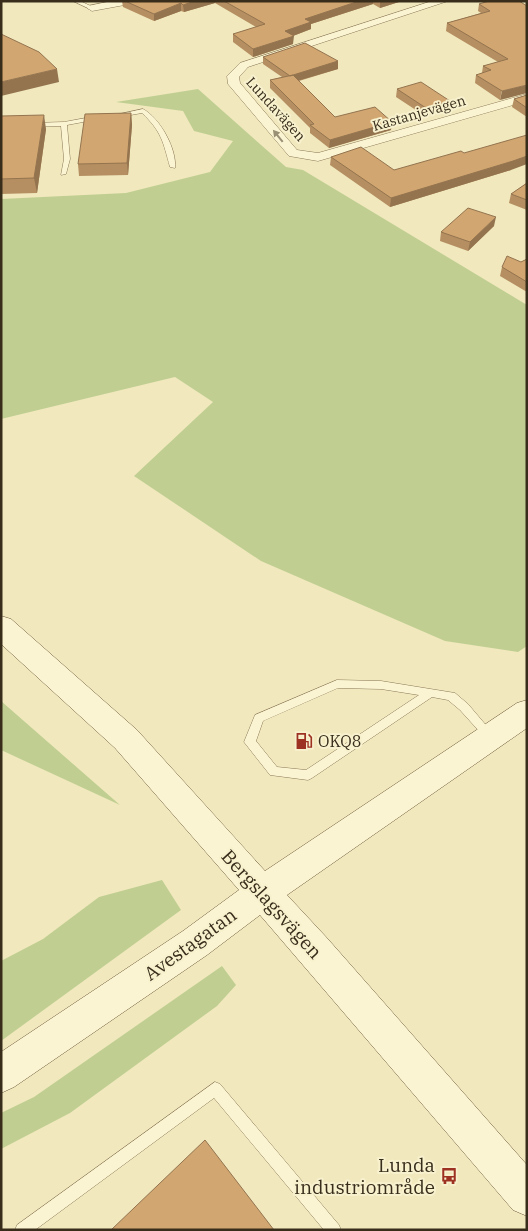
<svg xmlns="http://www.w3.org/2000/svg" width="528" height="1231" viewBox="0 0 528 1231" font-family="'IBM Plex Serif',serif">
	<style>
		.green { fill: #c0cf91 }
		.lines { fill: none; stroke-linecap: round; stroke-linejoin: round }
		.lane-casing { stroke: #8a7856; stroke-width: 1 }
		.street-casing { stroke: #8a7856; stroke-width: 1 }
		.secondary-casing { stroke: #6c5939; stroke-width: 1 }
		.lane { fill: #fbf4d2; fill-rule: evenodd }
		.street { fill: #fbf4d2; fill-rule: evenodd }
		.secondary { fill: #fbf4d2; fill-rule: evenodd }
		.wall { fill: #b58f61 }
		.shaded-wall { fill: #93744f }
		.building { fill: #d2a671; stroke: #93744f }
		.oneway { fill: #9a9076 }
		.labels { text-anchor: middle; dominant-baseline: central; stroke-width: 4; stroke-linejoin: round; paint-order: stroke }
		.far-street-label { font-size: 14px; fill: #382d1b; stroke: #f8f1ce }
		.poi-label { font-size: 16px; fill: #382d1b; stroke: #f8f1ce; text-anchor: start }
		.near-street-label { font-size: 19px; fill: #382d1b; stroke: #f8f1ce }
		.near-poi-label { font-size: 19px; fill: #382d1b; stroke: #f8f1ce; text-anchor: end }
	</style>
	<rect width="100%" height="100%" fill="#f1e8be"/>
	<path class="green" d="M 198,89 L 286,167 L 303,170 L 527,305 L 527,646 L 518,652 L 445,641 L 261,561 L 134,476 L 213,402 L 175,377 L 1,419 L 1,199 L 126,193 L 210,172 L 233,141 L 194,131 L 183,111 L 116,102 Z
		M 1,701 L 120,805 L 1,750 Z
		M 162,880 L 181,910 L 1,1041 L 1,961 L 43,939 L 99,897 Z
		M 222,966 L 236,985 L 217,1006 L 70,1113 L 1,1149 L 1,1113 L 34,1097 Z"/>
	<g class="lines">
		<g class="lane-casing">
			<path id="lane" d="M 73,1 L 80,1 L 95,8 L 90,9 Z
				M 143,109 C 160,118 177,149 175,168 L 170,167 C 163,142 162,132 142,113 L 114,118 L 111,116 Z
				M 97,116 L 99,117 L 99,119 L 67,125 L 70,159 L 66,174 L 61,175 L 64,159 L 61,126 L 32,127 L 29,125 L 32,123 L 64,122 Z
				M 337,680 L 381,681 L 455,693 L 468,704 L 496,737 L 495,740 L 491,742 L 487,740 L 460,710 L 448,700 L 432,697 L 312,778 L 308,780 L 270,775 L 244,742 L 255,715 ZM 338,688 L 381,689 L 419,695 L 306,770 L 277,767 L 256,741 L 263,721 Z
				M 215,1082 L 220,1084 L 339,1225 L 341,1230 L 324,1230 L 214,1098 L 35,1230 L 15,1230 L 17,1225 Z"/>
		</g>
		<g class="street-casing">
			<path id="street" d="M 112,1 L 135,1 L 130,4 L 92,11 L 87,8 L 88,6 Z
				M 432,1 L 448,1 L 248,67 L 239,77 L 240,83 L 297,150 L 318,153 L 527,94 L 527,101 L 318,161 L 289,156 L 228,84 L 227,76 L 240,63 Z"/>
		</g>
		<g class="secondary-casing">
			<path id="secondary" d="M 1,616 L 11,619 L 137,730 L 265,871 L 517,703 L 527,700 L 527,728 L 287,895 L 327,938 L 527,1165 L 527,1216 L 513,1210 L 260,915 L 207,955 L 14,1087 L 1,1093 L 1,1052 L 183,931 L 239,890 L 115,748 L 1,644 Z"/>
		</g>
		<use href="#lane" class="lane"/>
		<use href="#street" class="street"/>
		<use href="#secondary" class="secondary"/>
	</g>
	<path class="wall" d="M 122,1 L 402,1 L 380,8 L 373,4 L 311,24 L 311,29 L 293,36 L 293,44 L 253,57 L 233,42 L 233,34 L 256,27 L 215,3 L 184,12 L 181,11 L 154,21 L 123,7 Z
		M 519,1 L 500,100 L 475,83 L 476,75 L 482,73 L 483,66 L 498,62 L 446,31 L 447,23 L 481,13 L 478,11 L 479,4 Z
		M 263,57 L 338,61 L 338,69 L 299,81 L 335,117 L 391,130 L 329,148 L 310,133 L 310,128 L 270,88 L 270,80 L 282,77 L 263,64 Z
		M 397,89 L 450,101 L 448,109 L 425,116 L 396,97 Z
		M 527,95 L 527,117 L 512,107 L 514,99 Z
		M 131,113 L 132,125 L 128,175 L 79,176 L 78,164 Z
		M 1,116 L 46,129 L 37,193 L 1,194 Z
		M 464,153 L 511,170 L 390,207 L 330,165 L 331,157 L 394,170 Z
		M 527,183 L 527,210 L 509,203 L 511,194 Z
		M 494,226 L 468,251 L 440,241 L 441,232 Z
		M 527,259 L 527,292 L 500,276 L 502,267 L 521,262 Z"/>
	<path class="shaded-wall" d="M 195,1 L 215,1 L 215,3 L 184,12 L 183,5 Z
		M 359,1 L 373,1 L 373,4 L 311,24 L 311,29 L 285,39 L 285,31 L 305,19 Z
		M 380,1 L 402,1 L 380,8 Z
		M 181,3 L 181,11 L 154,21 L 154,14 Z
		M 294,36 L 293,44 L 253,57 L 253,49 Z
		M 338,61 L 338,69 L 290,83 L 290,76 Z
		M 57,69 L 59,82 L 1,96 L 1,82 Z
		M 527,85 L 527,93 L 500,100 L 502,91 Z
		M 450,101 L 448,109 L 425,116 L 426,108 Z
		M 131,113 L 132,125 L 128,175 L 127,163 Z
		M 44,115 L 46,129 L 37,193 L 34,178 Z
		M 392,122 L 391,130 L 329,148 L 330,140 Z
		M 527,156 L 527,164 L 511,170 L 390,207 L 391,198 Z
		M 496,217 L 494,226 L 468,251 L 470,242 Z"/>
	<path class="building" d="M 125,1 L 195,1 L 183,5 L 181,3 L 154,14 Z
		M 224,1 L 359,1 L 305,19 L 311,22 L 285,31 L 294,36 L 253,49 L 233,34 L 265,24 Z
		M 489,1 L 519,1 L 527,6 L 527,85 L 502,91 L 476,75 L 491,70 L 483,66 L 508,59 L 447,23 L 490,11 L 479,4 Z
		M 1,34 L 39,52 L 57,69 L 1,82 Z
		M 305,43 L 338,61 L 290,76 L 263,57 Z
		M 293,75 L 335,117 L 375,107 L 392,122 L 330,140 L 310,125 L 314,124 L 270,80 Z
		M 421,82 L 450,101 L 426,108 L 397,89 Z
		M 527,95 L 527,108 L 514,99 Z
		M 131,113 L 127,163 L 78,164 L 85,114 Z
		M 44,115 L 34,178 L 1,179 L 1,116 Z
		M 527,135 L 527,156 L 513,161 L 391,198 L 331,157 L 361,147 L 394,170 L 461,151 L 464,153 Z
		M 527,183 L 527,200 L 511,194 Z
		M 468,208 L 496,217 L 470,242 L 441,232 Z
		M 507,256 L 521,262 L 527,259 L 527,282 L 502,267 Z
		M 205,1140 L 274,1230 L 111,1230 Z"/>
	<defs><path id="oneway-solid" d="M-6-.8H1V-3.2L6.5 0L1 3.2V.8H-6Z" transform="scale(1.25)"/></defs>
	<use class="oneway" href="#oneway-solid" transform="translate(278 136) rotate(-129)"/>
	<defs>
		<g id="fuel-bare" transform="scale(1.35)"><path d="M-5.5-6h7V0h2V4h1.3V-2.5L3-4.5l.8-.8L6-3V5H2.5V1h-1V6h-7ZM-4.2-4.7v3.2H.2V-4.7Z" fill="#9d3122" stroke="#f8f1ce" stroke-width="2.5" paint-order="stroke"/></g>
		<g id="bus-bare" transform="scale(1.35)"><path d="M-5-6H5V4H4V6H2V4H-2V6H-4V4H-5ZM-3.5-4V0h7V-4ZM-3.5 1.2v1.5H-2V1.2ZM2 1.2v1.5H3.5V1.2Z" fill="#9d3122" stroke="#f8f1ce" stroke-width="2.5" paint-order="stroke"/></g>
	</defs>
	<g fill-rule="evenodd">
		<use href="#fuel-bare" x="304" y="741"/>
		<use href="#bus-bare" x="449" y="1176"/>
	</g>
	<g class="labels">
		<g class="far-street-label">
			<text transform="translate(276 109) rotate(48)">Lundavägen</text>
			<text transform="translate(419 113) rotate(-16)">Kastanjevägen</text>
		</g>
		<g class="poi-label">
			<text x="318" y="741">OKQ8</text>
		</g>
		<g class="near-street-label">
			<text transform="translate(272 904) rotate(48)">Bergslagsvägen</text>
			<text transform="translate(190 944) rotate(-36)">Avestagatan</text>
		</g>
		<g class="near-poi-label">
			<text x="435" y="1165">Lunda<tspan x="435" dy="22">industriområde</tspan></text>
		</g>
	</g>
	<rect width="528" height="1231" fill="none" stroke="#382d1b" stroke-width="5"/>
</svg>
